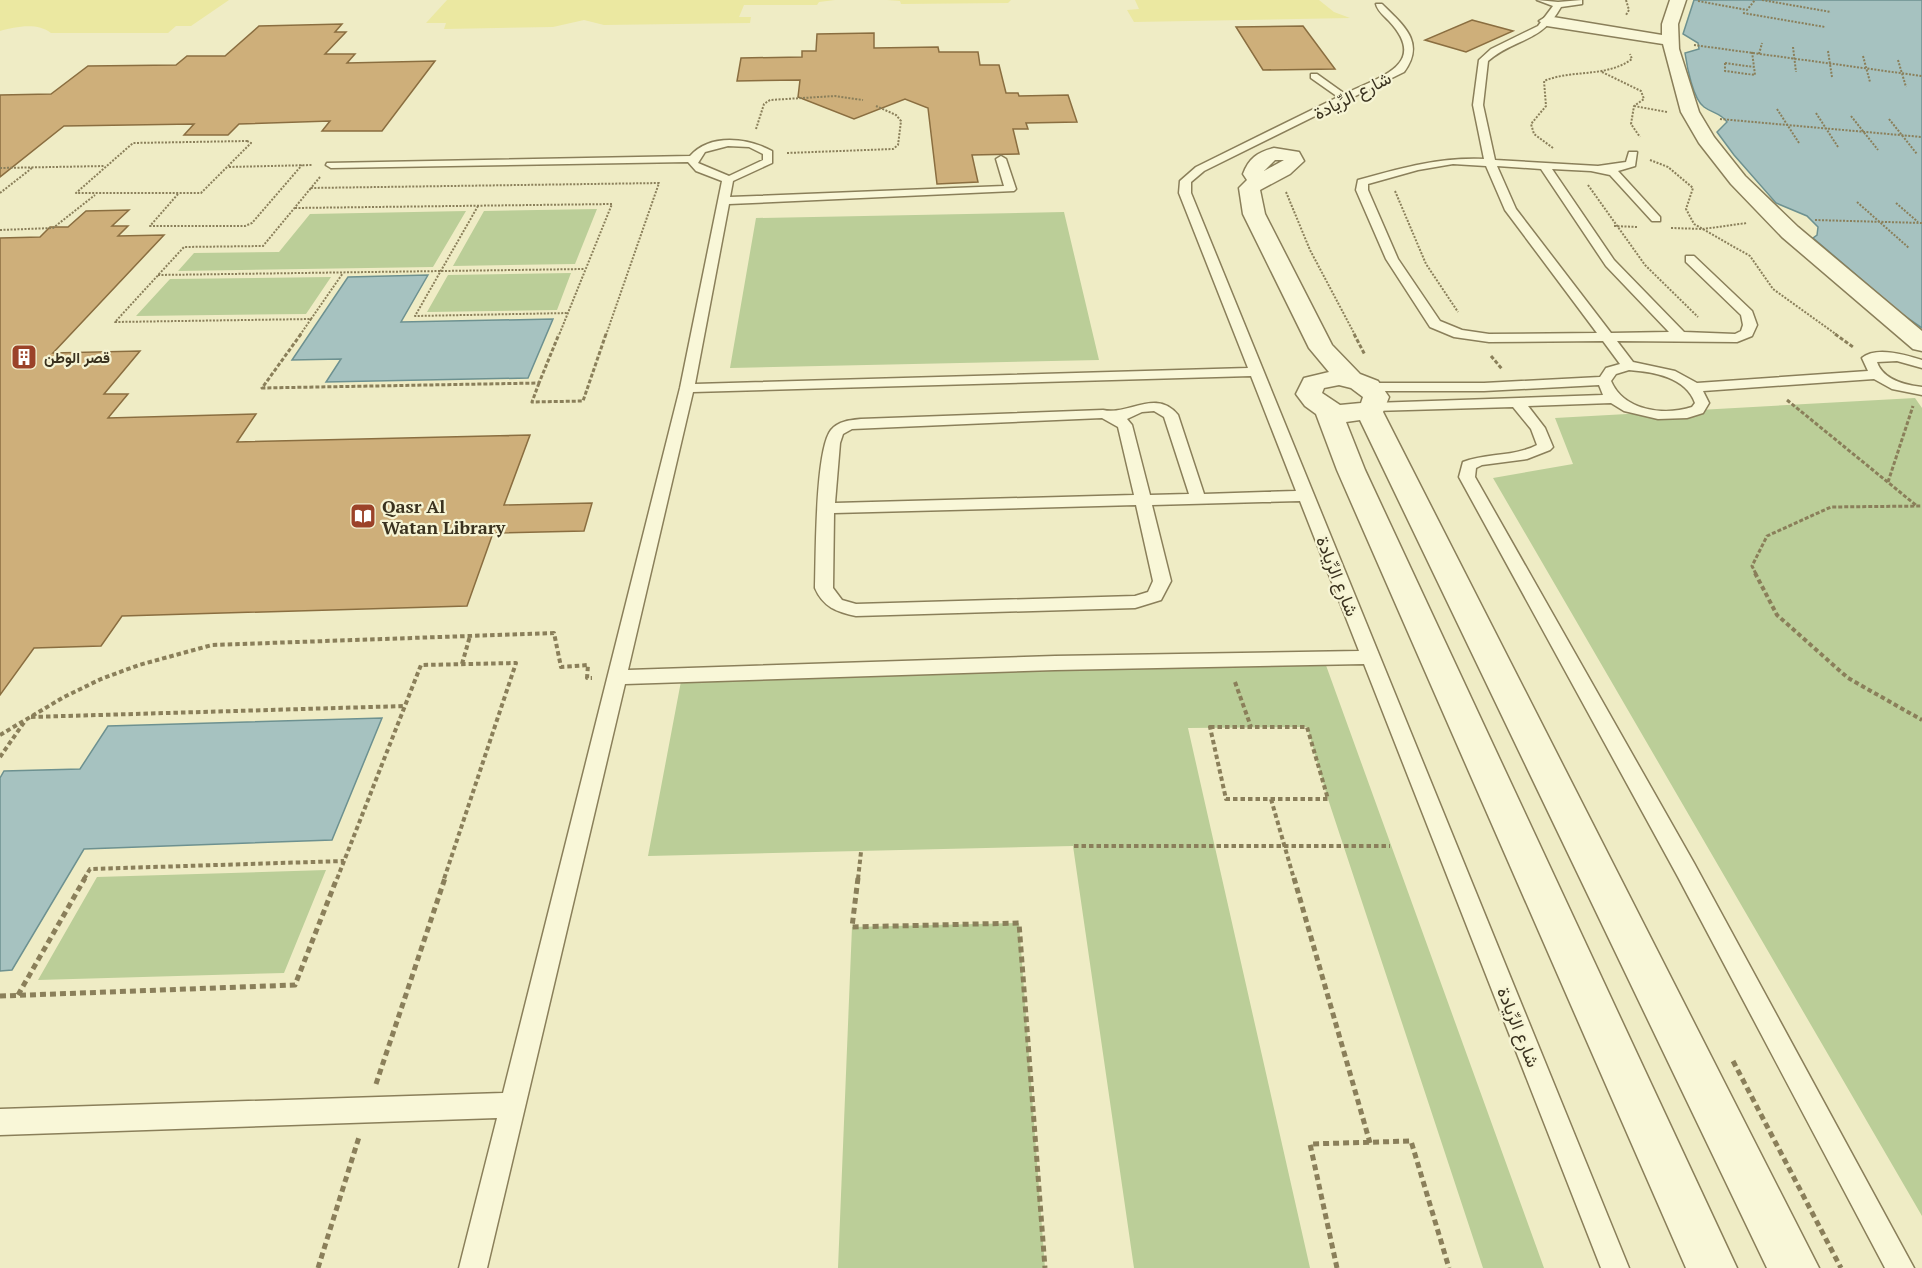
<svg xmlns="http://www.w3.org/2000/svg" width="1922" height="1268" viewBox="0 0 1922 1268" font-family="'PT Serif',Vazirmatn,serif">
	<style>
		.green { fill: #bbce98 }
		.sand { fill: #ebe8a1 }
		.water { fill: #a6c2c0; stroke: #6d9190; stroke-width: 1.5 }
		.building { fill: #ceaf7a; stroke: #8a6e40; stroke-width: 1.5 }
		.lines { fill: none; stroke-linecap: round; stroke-linejoin: round }
		.lane-casing { stroke: #8a7f5a; stroke-width: 3 }
		.street-casing { stroke: #8a7f5a; stroke-width: 3 }
		.path-far3 { stroke: #8a7f5a; stroke-width: 2; stroke-dasharray: 2 1.5; stroke-linecap: butt }
		.path-far2 { stroke: #8a7f5a; stroke-width: 3; stroke-dasharray: 4 2; stroke-linecap: butt }
		.path-far1 { stroke: #8a7f5a; stroke-width: 4; stroke-dasharray: 4.5 3; stroke-linecap: butt }
		.path { stroke: #8a7f5a; stroke-width: 5; stroke-dasharray: 6 4; stroke-linecap: butt }
		.lane { fill: #f9f7d8; fill-rule: evenodd }
		.street { fill: #f9f7d8; fill-rule: evenodd }
		.labels { text-anchor: middle; dominant-baseline: central; stroke-width: 4.5; stroke-linejoin: round; paint-order: stroke }
		.far-poi-label { font-size: 15px; font-weight: bold; fill: #3a321f; stroke: #f6f4d4; text-anchor: start }
		.street-label { font-size: 18px; fill: #3a321f; stroke: #f6f4d4 }
		.poi-label { font-size: 18px; font-weight: bold; fill: #3a321f; stroke: #f6f4d4; text-anchor: start }
	</style>
	<rect width="100%" height="100%" fill="#efecc5"/>
	<path class="green" d="M 597,209 L 575,264 L 453,266 L 484,211 Z
		M 466,211 L 433,267 L 178,271 L 194,253 L 279,252 L 310,214 Z
		M 1064,212 L 1099,360 L 730,368 L 756,218 Z
		M 571,273 L 557,310 L 427,312 L 448,275 Z
		M 331,277 L 306,314 L 136,316 L 170,279 Z
		M 1915,398 L 1922,408 L 1922,1216 L 1493,478 L 1573,464 L 1555,418 Z
		M 1323,657 L 1544,1268 L 1483,1268 L 1328,799 L 1307,727 L 1188,728 L 1310,1268 L 1134,1268 L 1073,846 L 648,856 L 682,676 Z
		M 326,870 L 284,973 L 38,980 L 97,877 Z
		M 1019,923 L 1045,1268 L 838,1268 L 852,927 Z"/>
	<path class="sand" d="M 0,0 L 229,0 L 191,26 L 176,26 L 168,33 L 51,33 C 37,22 15,27 0,31 Z
		M 447,0 L 835,0 L 819,2 L 817,5 L 744,5 L 739,17 L 751,17 L 750,23 L 604,25 L 584,20 L 553,27 L 444,29 L 446,23 L 426,23 Z
		M 887,0 L 1011,0 L 1008,3 L 901,4 L 900,1 Z
		M 1135,0 L 1319,0 L 1334,12 L 1350,18 L 1134,22 L 1127,10 L 1139,9 Z"/>
	<path class="water" d="M 1694,0 L 1922,0 L 1922,328 L 1902,314 L 1813,238 L 1817,235 L 1818,227 L 1807,216 L 1776,203 L 1734,155 L 1717,132 L 1727,122 C 1721,113 1712,113 1704,107 C 1693,99 1687,67 1685,53 L 1699,49 L 1698,43 L 1683,34 Z
		M 428,275 L 401,322 L 553,319 L 528,378 L 326,382 L 341,359 L 292,360 L 348,277 Z
		M 382,718 L 332,840 L 84,849 L 12,970 L 0,971 L 0,778 L 4,771 L 80,769 L 108,726 Z"/>
	<path class="building" d="M 1472,20 L 1513,31 L 1466,52 L 1425,40 Z
		M 342,24 L 335,32 L 346,32 L 325,54 L 355,54 L 347,63 L 435,61 L 382,131 L 322,131 L 330,121 L 239,124 L 228,135 L 184,135 L 194,124 L 64,126 L 0,177 L 0,95 L 51,94 L 88,66 L 176,65 L 187,56 L 225,56 L 259,26 Z
		M 1303,26 L 1335,69 L 1263,70 L 1236,27 Z
		M 874,33 L 874,48 L 938,47 L 939,52 L 978,52 L 980,65 L 999,65 L 1006,93 L 1018,93 L 1019,96 L 1068,95 L 1077,122 L 1026,123 L 1028,129 L 1013,129 L 1019,154 L 972,155 L 978,182 L 937,184 L 928,108 L 905,99 L 854,119 L 798,97 L 800,80 L 737,81 L 741,58 L 802,57 L 802,51 L 816,51 L 817,34 Z
		M 129,210 L 112,226 L 128,226 L 118,236 L 164,235 L 53,353 L 140,351 L 104,394 L 128,394 L 108,418 L 256,414 L 237,442 L 530,435 L 504,505 L 592,503 L 584,531 L 493,533 L 467,606 L 122,616 L 101,646 L 34,648 L 0,695 L 0,238 L 40,237 L 50,227 L 68,227 L 86,211 Z"/>
	<g class="lines">
		<g class="lane-casing">
			<path id="lane" d="M 1537,0 L 1558,2 L 1582,0 L 1582,4 L 1561,7 C 1540,44 1516,37 1488,61 L 1483,105 L 1495,160 L 1598,166 L 1626,162 L 1629,152 L 1637,152 L 1635,166 L 1618,171 L 1660,217 L 1660,221 L 1652,221 L 1610,175 L 1591,171 L 1552,169 L 1614,260 L 1684,332 L 1735,334 L 1741,331 L 1743,325 L 1741,315 L 1686,262 L 1686,256 L 1694,256 L 1752,311 L 1757,325 L 1752,336 L 1737,342 L 1617,341 L 1633,362 L 1675,371 L 1697,383 L 1868,371 L 1862,358 C 1876,346 1906,355 1922,360 L 1922,368 L 1897,361 L 1877,362 C 1883,380 1905,385 1922,387 L 1922,395 L 1892,389 L 1874,379 L 1703,391 L 1709,403 L 1703,413 L 1687,418 L 1658,419 L 1624,411 L 1611,403 L 1528,406 L 1545,428 L 1553,447 L 1550,450 L 1527,459 L 1482,465 L 1476,468 L 1475,477 L 1694,863 L 1914,1268 L 1885,1268 L 1678,877 L 1459,477 L 1463,462 C 1486,453 1514,457 1537,445 L 1531,429 L 1513,407 L 1373,411 L 1366,407 L 1373,403 L 1603,395 L 1599,385 L 1484,391 L 1369,391 L 1362,387 L 1369,383 L 1484,383 L 1600,377 L 1606,368 L 1620,364 L 1603,341 L 1489,342 L 1454,337 L 1430,327 L 1386,259 L 1356,190 L 1358,180 C 1401,168 1440,157 1484,159 L 1473,105 L 1479,60 L 1491,49 L 1538,26 L 1553,6 ZM 1453,164 L 1486,166 L 1505,210 L 1597,333 L 1489,334 L 1462,330 L 1440,321 L 1398,259 L 1368,190 L 1368,184 L 1418,170 ZM 1497,166 L 1541,169 L 1606,266 L 1669,332 L 1611,333 L 1516,209 ZM 1629,370 C 1654,372 1686,377 1695,403 L 1692,407 C 1664,416 1624,411 1611,381 L 1616,374 Z
				M 1376,4 L 1382,4 C 1403,25 1426,42 1404,72 L 1204,171 L 1191,182 L 1191,193 L 1629,1268 L 1601,1268 L 1364,664 L 1055,670 L 625,684 L 487,1268 L 459,1268 L 497,1118 L 0,1135 L 0,1109 L 503,1093 L 680,388 L 722,181 L 696,171 L 688,162 L 331,168 L 326,165 L 327,163 L 690,156 C 710,133 748,138 772,151 L 772,163 L 733,181 L 730,197 L 1004,186 L 996,159 L 1001,156 L 1006,159 L 1016,189 L 1014,191 L 729,204 L 695,384 L 1248,368 L 1179,193 L 1180,181 L 1196,167 L 1338,97 L 1311,78 L 1311,74 L 1317,74 L 1345,94 C 1379,77 1430,65 1389,21 C 1384,16 1377,10 1376,4 ZM 728,146 L 749,147 L 763,154 L 763,160 L 729,176 L 698,163 L 705,152 ZM 1251,376 L 1296,491 L 1204,494 L 1178,415 C 1156,388 1128,416 1103,410 L 861,419 C 851,420 838,421 831,430 C 815,450 816,558 815,588 C 823,607 837,612 856,616 L 1135,608 L 1161,600 L 1171,581 L 1152,505 L 1300,501 L 1359,651 L 1055,656 L 628,670 L 693,392 ZM 1154,411 L 1164,417 L 1189,494 L 1150,495 L 1132,425 L 1127,419 L 1142,412 ZM 1102,418 L 1118,427 L 1134,495 L 835,503 L 840,443 L 843,434 L 852,429 ZM 1136,505 L 1153,581 L 1148,592 L 1135,596 L 856,604 L 842,600 L 833,588 L 834,513 Z"/>
		</g>
		<g class="street-casing">
			<path id="street" d="M 1670,0 L 1686,0 L 1678,24 L 1679,49 L 1699,112 L 1714,137 L 1745,176 L 1798,227 L 1922,331 L 1922,351 L 1913,349 L 1782,237 L 1731,184 L 1699,143 L 1681,112 L 1663,44 L 1547,26 L 1539,21 L 1547,16 L 1662,35 L 1662,24 Z
				M 1274,148 L 1299,152 L 1304,161 L 1290,174 L 1260,190 L 1265,214 L 1332,345 L 1360,374 L 1378,381 L 1389,397 L 1383,412 L 1819,1268 L 1767,1268 L 1360,420 L 1346,422 L 1365,470 L 1737,1268 L 1686,1268 L 1337,470 L 1316,414 L 1305,406 L 1296,394 L 1304,378 L 1329,372 L 1309,348 L 1243,214 L 1239,188 L 1247,180 L 1243,174 C 1249,158 1258,152 1274,148 ZM 1275,160 L 1284,160 L 1264,171 ZM 1339,385 L 1351,388 L 1363,397 L 1361,403 L 1340,405 L 1322,393 L 1324,388 Z"/>
		</g>
		<path class="path-far3" d="M 1626,0 L 1629,10 L 1626,15
			M 1762,0 L 1831,12
			M 1698,1 L 1747,10 L 1755,0
			M 1743,13 L 1825,27
			M 1694,45 L 1922,76
			M 1793,47 L 1796,72
			M 1828,51 L 1832,77
			M 1752,52 L 1754,67
			M 1759,54 L 1762,43
			M 1863,56 L 1870,82
			M 1898,60 L 1906,87
			M 1725,63 L 1754,67 L 1755,75 L 1725,71 Z
			M 1602,72 L 1641,91 L 1644,99 L 1634,106 L 1631,124 L 1640,137
			M 1634,106 L 1667,112
			M 1777,109 L 1799,143
			M 1816,113 L 1838,147
			M 1851,116 L 1878,150
			M 1720,119 L 1922,137
			M 1889,119 L 1917,154
			M 756,129 L 764,104 L 770,100 L 835,96 L 863,100
			M 247,141 L 251,143 L 201,193 L 76,193 L 133,143 Z
			M 1553,148 L 1534,134 L 1531,124 L 1546,106 L 1544,81 C 1573,69 1606,78 1632,59 L 1630,54
			M 787,153 L 893,149 L 898,145 L 901,121 L 896,115 L 876,106
			M 1650,160 L 1668,167 L 1693,188 L 1686,209 L 1694,224 L 1750,256 L 1773,289 L 1837,335
			M 229,167 L 312,165
			M 0,168 L 105,166
			M 320,177 L 311,188 L 659,183 L 606,335
			M 1588,185 L 1645,265 L 1698,317
			M 1395,191 L 1426,264 L 1458,312
			M 1286,192 L 1310,250 L 1355,335
			M 0,193 L 32,168
			M 178,194 L 150,226 L 245,226 L 252,223 L 302,165
			M 1857,202 L 1909,248
			M 1896,203 L 1918,222
			M 478,206 L 415,316 L 568,313
			M 295,208 L 612,204 L 559,335
			M 1815,220 L 1922,223
			M 1614,226 L 1637,227
			M 1671,228 L 1703,229 L 1747,223
			M 0,230 L 53,228 L 95,195
			M 158,275 L 585,269
			M 311,319 L 343,273
			M 300,335 L 311,319 L 115,322 L 184,247 L 263,246 L 311,188"/>
		<path class="path-far2" d="M 301,334 L 262,388 L 539,383 L 559,334
			M 1354,334 L 1365,355
			M 1835,334 L 1853,347
			M 1491,356 L 1502,369
			M 539,383 L 532,402 L 583,401 L 606,334
			M 1787,400 L 1917,506
			M 1888,482 L 1913,406
			M 1756,574 L 1752,566 L 1767,536 L 1831,507 L 1922,506"/>
		<path class="path-far1" d="M 1755,573 L 1777,615 L 1848,678 L 1922,720
			M 462,664 L 470,636
			M 1235,682 L 1251,727
			M 31,717 L 405,706
			M 1210,727 L 1307,727 L 1328,799 L 1226,799 Z
			M 0,735 L 64,697 L 101,679 L 139,665 L 212,645 L 554,633 L 561,667 L 588,665 L 587,678 L 592,678
			M 0,757 L 25,721
			M 1271,799 L 1294,879
			M 1074,846 L 1390,846
			M 84,879 L 90,869 L 344,861
			M 337,879 L 421,665 L 516,663 L 444,879
			M 858,879 L 861,852"/>
		<path class="path" d="M 858,878 L 852,927 L 1019,923 L 1045,1268
			M 1294,878 L 1370,1143
			M 18,995 L 85,878
			M 0,996 L 295,985 L 337,878
			M 1733,1061 L 1841,1268
			M 376,1084 L 445,878
			M 318,1268 L 359,1137
			M 1337,1268 L 1310,1144 L 1411,1141 L 1449,1268"/>
		<use href="#lane" class="lane"/>
		<use href="#street" class="street"/>
	</g>
	<defs>
		<g id="building-square" transform="scale(1.35)"><rect x="-9" y="-9" width="18" height="18" rx="4" fill="#9b4229" stroke="#f6f4d4"/><path d="M-4-6H4V6H1V3H-1V6H-4ZM-2.5-4.3h1.7v1.8h-1.7ZM.8-4.3h1.7v1.8H.8ZM-2.5-1h1.7V.8h-1.7ZM.8-1h1.7V.8H.8Z" fill="#fff"/></g>
		<g id="library-square" transform="scale(1.35)"><rect x="-9" y="-9" width="18" height="18" rx="4" fill="#9b4229" stroke="#f6f4d4"/><path d="M-6-4Q-3-5.5-.7-3.5V5Q-3 3-6 4ZM6-4Q3-5.5 .7-3.5V5Q3 3 6 4Z" fill="#fff"/></g>
	</defs>
	<g fill-rule="evenodd">
		<use href="#building-square" x="24" y="357"/>
		<use href="#library-square" x="363" y="516"/>
	</g>
	<g class="labels">
		<g class="far-poi-label">
			<text x="44" y="357">قصر الوطن</text>
		</g>
		<g class="street-label">
			<text transform="translate(1352 95) rotate(-27)">شارع الرِّيادة</text>
			<text transform="translate(1338 576) rotate(68)">شارع الرِّيادة</text>
			<text transform="translate(1519 1027) rotate(68)">شارع الرِّيادة</text>
		</g>
		<g class="poi-label">
			<text x="382" y="506">Qasr Al<tspan x="382" dy="21">Watan Library</tspan></text>
		</g>
	</g>
</svg>
